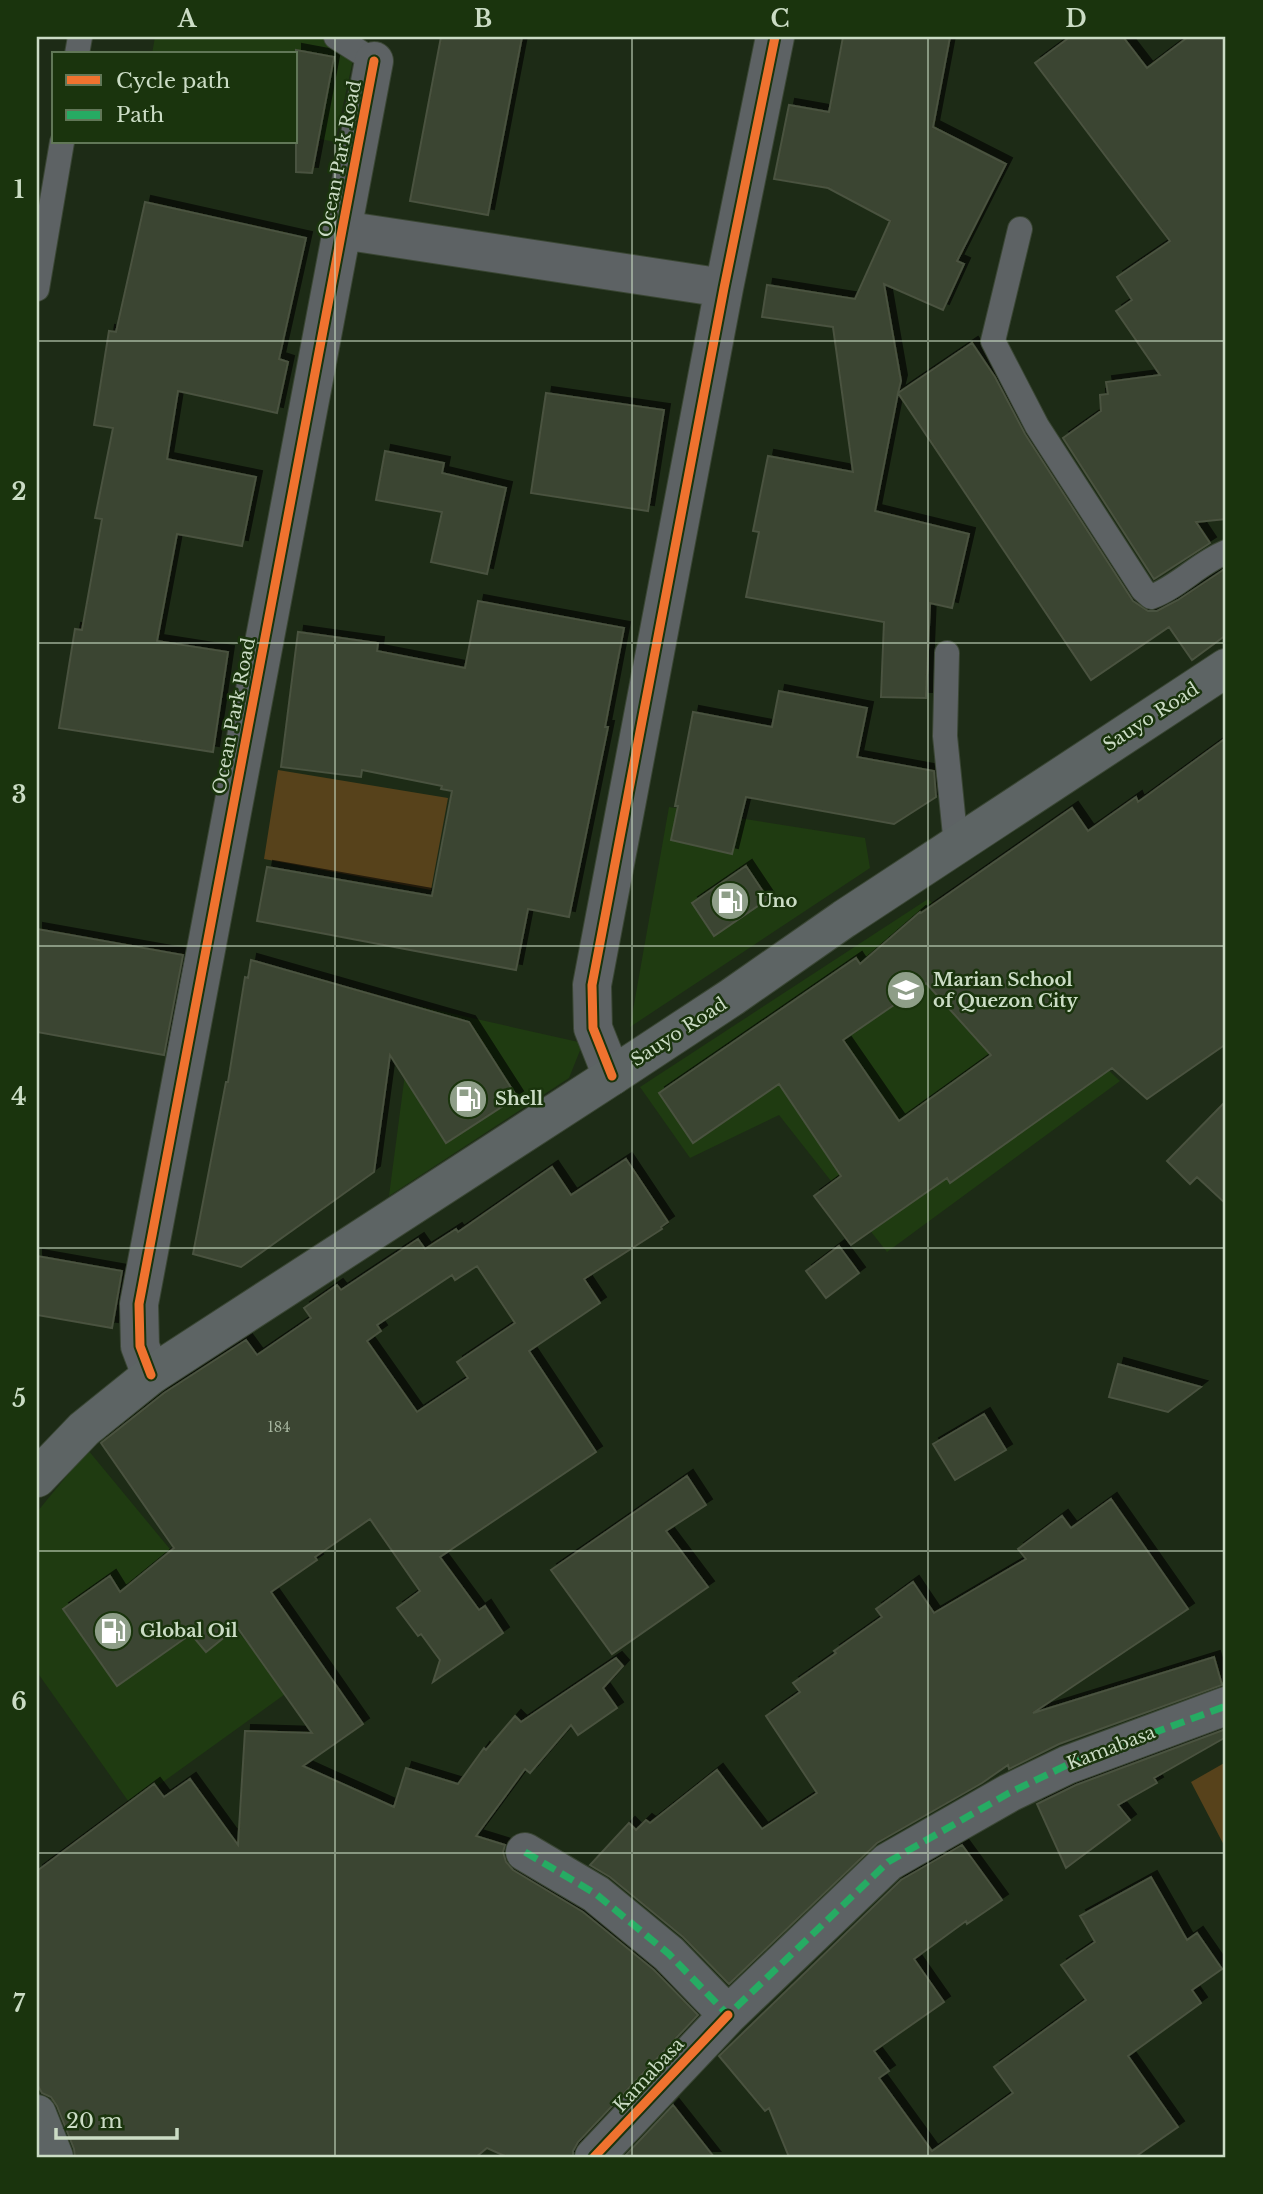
<svg xmlns="http://www.w3.org/2000/svg" width="1263" height="2194" viewBox="0 0 1263 2194" font-family="'Libre Baskerville',serif">
	<style>
		.built { fill: #1f3b11 }
		.green { fill: #57421b }
		.building { fill: #3b4430; stroke: #4a523f; stroke-width: 2; fill-rule: evenodd; filter: url(#shadow) }
		.lines { fill: none; stroke-linecap: round; stroke-linejoin: round }
		.lane-casing { stroke: #3a4634; stroke-width: 26 }
		.street-casing { stroke: #3a4634; stroke-width: 40 }
		.secondary-casing { stroke: #3a4634; stroke-width: 40 }
		.lane { stroke: #5d6264; stroke-width: 24 }
		.street { stroke: #5d6264; stroke-width: 38 }
		.secondary { stroke: #5d6464; stroke-width: 38 }
		.quiet { stroke: #26ab63; stroke-width: 7; stroke-dasharray: 14 7; stroke-linecap: butt }
		.cycleway-casing { stroke: #1a340d; stroke-width: 13 }
		.cycleway { stroke: #ef722f; stroke-width: 9 }
		.grid { fill: none; stroke: #cbdcc5; stroke-width: 2; stroke-opacity: 0.55 }
		.labels { text-anchor: middle; dominant-baseline: central; stroke-width: 5; stroke-linejoin: round; paint-order: stroke }
		.number-label { font-size: 14px; fill: #a7b6a0 }
		.street-label { font-size: 18px; fill: #cbdcc5; stroke: #1a340d }
		.poi-label { font-size: 18px; font-weight: bold; fill: #cbdcc5; stroke: #1a340d; text-anchor: start }
		.neatline { fill: none; stroke: #cbdcc5; stroke-width: 2.5 }
		.grid-label { font-size: 23px; text-anchor: middle; font-weight: bold; fill: #cbdcc5 }
	</style>
	<defs>
		<filter id="shadow"><feDropShadow dx="6" dy="-6" stdDeviation="0" flood-color="#0009"/></filter>
	</defs>
	<rect width="100%" height="100%" fill="#1d2b16"/>
	<path class="built" d="M 155,37 L 358,37 L 335,142 L 296,134 L 296,54 L 152,54 Z
		M 669,807 L 865,838 L 870,868 L 630,1027 Z
		M 928,899 L 1120,1081 L 887,1252 L 779,1115 L 690,1158 L 640,1087 Z
		M 414,1005 L 583,1043 L 569,1078 L 389,1196 Z
		M 88,1450 L 288,1692 L 131,1805 L 37,1672 L 37,1512 Z"/>
	<path class="green" d="M 278,770 L 448,798 L 431,890 L 264,859 Z
		M 1226,1762 L 1226,1849 L 1191,1782 Z"/>
	<path class="building" d="M 441,37 L 522,37 L 488,215 L 410,201 Z
		M 843,37 L 950,37 L 933,127 L 1006,164 L 957,261 L 964,264 L 943,310 L 884,284 L 901,381 L 898,393 L 972,343 L 995,377 L 1025,434 L 1133,601 L 1148,611 L 1157,611 L 1178,600 L 1226,568 L 1226,635 L 1192,660 L 1169,627 L 1091,680 L 898,393 L 875,511 L 969,534 L 952,608 L 930,603 L 926,698 L 881,697 L 884,622 L 746,597 L 759,532 L 753,531 L 768,456 L 853,472 L 833,327 L 762,317 L 767,285 L 855,299 L 890,221 L 828,188 L 774,179 L 789,105 L 829,112 Z
		M 1070,37 L 1123,37 L 1147,68 L 1188,37 L 1226,37 L 1226,519 L 1196,522 L 1210,543 L 1154,579 L 1063,438 L 1101,411 L 1100,395 L 1108,394 L 1106,382 L 1160,375 L 1116,311 L 1132,300 L 1117,277 L 1170,241 L 1035,63 Z
		M 296,50 L 334,57 L 312,173 L 296,172 Z
		M 145,202 L 306,238 L 279,359 L 288,362 L 277,413 L 178,391 L 167,459 L 256,477 L 242,546 L 177,534 L 157,641 L 228,652 L 213,752 L 59,728 L 75,629 L 82,630 L 102,519 L 95,518 L 113,428 L 94,425 L 109,331 L 116,332 Z
		M 546,393 L 664,410 L 648,511 L 531,493 Z
		M 385,451 L 444,463 L 442,473 L 506,488 L 487,574 L 431,562 L 442,512 L 376,500 Z
		M 478,601 L 624,628 L 605,727 L 608,727 L 569,917 L 528,909 L 516,970 L 257,921 L 267,867 L 432,896 L 452,791 L 441,789 L 442,786 L 362,770 L 361,777 L 281,767 L 298,632 L 378,643 L 377,651 L 465,668 Z
		M 779,691 L 867,708 L 857,757 L 934,771 L 936,797 L 894,824 L 746,797 L 732,854 L 671,840 L 678,806 L 675,806 L 693,712 L 772,727 Z
		M 1226,738 L 1226,1044 L 1147,1099 L 1112,1068 L 950,1183 L 947,1178 L 851,1245 L 814,1196 L 841,1176 L 779,1084 L 693,1143 L 659,1093 L 856,958 L 860,964 L 920,912 L 921,913 L 1072,808 L 1088,831 L 1136,797 L 1138,802 ZM 926,983 L 991,1055 L 899,1121 L 843,1040 Z
		M 746,866 L 768,899 L 714,936 L 692,903 Z
		M 37,929 L 183,955 L 164,1055 L 37,1032 Z
		M 251,960 L 469,1022 L 517,1097 L 446,1143 L 390,1055 L 374,1172 L 241,1267 L 193,1254 L 226,1082 L 228,1082 L 245,977 L 248,978 Z
		M 1226,1101 L 1226,1204 L 1197,1177 L 1190,1184 L 1167,1161 Z
		M 626,1159 L 668,1222 L 661,1227 L 662,1229 L 584,1279 L 600,1303 L 529,1351 L 596,1452 L 440,1557 L 479,1610 L 485,1606 L 503,1633 L 433,1682 L 440,1660 L 421,1634 L 418,1636 L 397,1608 L 420,1591 L 370,1519 L 315,1557 L 317,1560 L 271,1592 L 363,1724 L 303,1766 L 394,1807 L 406,1768 L 458,1784 L 484,1748 L 486,1750 L 515,1716 L 521,1722 L 616,1658 L 623,1666 L 603,1688 L 617,1708 L 578,1735 L 571,1725 L 530,1773 L 525,1769 L 476,1836 L 505,1845 L 503,1852 L 506,1862 L 513,1870 L 583,1912 L 654,1970 L 698,2015 L 578,2142 L 573,2151 L 573,2157 L 507,2157 L 487,2148 L 476,2157 L 75,2157 L 74,2149 L 57,2106 L 51,2097 L 42,2093 L 37,2084 L 37,1871 L 154,1784 L 164,1797 L 190,1779 L 238,1845 L 245,1731 L 312,1733 L 237,1627 L 206,1652 L 191,1634 L 117,1686 L 63,1609 L 110,1576 L 120,1592 L 174,1548 L 101,1443 L 164,1393 L 246,1340 L 257,1355 L 311,1318 L 304,1308 L 337,1285 L 341,1290 L 418,1239 L 425,1249 L 456,1229 L 458,1232 L 552,1167 L 571,1195 ZM 477,1266 L 515,1323 L 457,1362 L 468,1378 L 417,1412 L 367,1341 L 381,1331 L 377,1325 L 452,1275 L 455,1280 Z
		M 839,1246 L 859,1273 L 826,1298 L 806,1271 Z
		M 37,1256 L 122,1271 L 112,1328 L 37,1315 Z
		M 1118,1364 L 1201,1387 L 1168,1412 L 1109,1397 Z
		M 984,1414 L 1006,1450 L 955,1480 L 933,1444 Z
		M 687,1476 L 706,1505 L 666,1531 L 708,1587 L 612,1654 L 551,1570 Z
		M 1111,1499 L 1188,1609 L 1033,1713 L 1214,1657 L 1222,1685 L 1059,1744 L 1009,1769 L 1008,1765 L 982,1783 L 877,1843 L 729,1984 L 683,1937 L 610,1877 L 590,1865 L 629,1823 L 636,1830 L 646,1820 L 650,1823 L 717,1770 L 762,1829 L 817,1793 L 766,1716 L 800,1692 L 793,1683 L 836,1653 L 834,1651 L 882,1617 L 876,1609 L 913,1582 L 934,1613 L 1026,1559 L 1018,1549 L 1062,1516 L 1071,1528 Z
		M 1226,1729 L 1226,1737 L 1154,1778 L 1157,1783 L 1118,1805 L 1130,1820 L 1066,1868 L 1037,1804 L 1076,1785 Z
		M 962,1845 L 1002,1900 L 967,1924 L 966,1921 L 914,1959 L 944,2002 L 874,2051 L 889,2071 L 879,2078 L 932,2151 L 1013,2093 L 994,2067 L 1086,2000 L 1061,1965 L 1095,1942 L 1080,1916 L 1151,1877 L 1187,1940 L 1197,1933 L 1222,1969 L 1192,1990 L 1201,2003 L 1128,2056 L 1178,2127 L 1135,2157 L 789,2157 L 769,2108 L 765,2111 L 719,2056 L 901,1880 Z
		M 673,2105 L 714,2157 L 624,2157 Z"/>
	<g class="lines">
		<g class="lane-casing">
			<path id="lane" d="M 336,37 L 374,61
				M 77,54 L 80,37
				M 1020,229 L 993,341 L 1037,426 L 1143,590 L 1151,597 C 1178,587 1199,563 1226,552
				M 37,289 L 62,142
				M 947,653 L 945,736 L 956,845"/>
		</g>
		<g class="street-casing">
			<path id="street" d="M 342,230 L 724,288
				M 612,1076 L 593,1028 L 592,985 L 724,288 L 775,37
				M 151,1375 L 140,1346 L 139,1304 L 374,61
				M 525,1852 L 596,1894 L 669,1954 L 728,2015
				M 594,2157 L 728,2015 L 888,1862 L 1009,1793 L 1067,1765 L 1226,1706"/>
		</g>
		<g class="secondary-casing">
			<path id="secondary" d="M 37,1478 L 84,1429 L 151,1375 L 612,1076 L 732,997 L 844,919 L 1226,668
				M 37,2114 L 54,2157"/>
		</g>
		<use href="#lane" class="lane"/>
		<use href="#street" class="street"/>
		<use href="#secondary" class="secondary"/>
		<path class="quiet" d="M 525,1852 L 596,1894 L 669,1954 L 728,2015 L 888,1862 L 1009,1793 L 1067,1765 L 1226,1706"/>
		<g class="cycleway-casing">
			<path id="cycleway" d="M 612,1076 L 593,1028 L 592,985 L 724,288 L 775,37
				M 151,1375 L 140,1346 L 139,1304 L 374,61
				M 594,2157 L 728,2015"/>
		</g>
		<use href="#cycleway" class="cycleway"/>
	</g>
	<path class="grid" d="M 335,37 L 335,2157M 632,37 L 632,2157M 928,37 L 928,2157M 37,341 L 1226,341M 37,643 L 1226,643M 37,946 L 1226,946M 37,1248 L 1226,1248M 37,1551 L 1226,1551M 37,1853 L 1226,1853"/>
	<defs>
		<g id="fuel-disc" transform="scale(2.0125)"><circle r="9.5" fill="#8e9e88" stroke="#1a340d"/><path d="M-5.5-6h7V0h2V4h1.3V-2.5L3-4.5l.8-.8L6-3V5H2.5V1h-1V6h-7ZM-4.2-4.7v3.2H.2V-4.7Z" fill="#fff"/></g>
		<g id="school-disc" transform="scale(2.0125)"><circle r="9.5" fill="#8e9e88" stroke="#1a340d"/><path d="M0-5L7-2L0 1L-7-2ZM-4 1L0 2.5L4 1V4Q0 6-4 4Z" fill="#fff"/></g>
	</defs>
	<g fill-rule="evenodd">
		<use href="#fuel-disc" x="730" y="901"/>
		<use href="#school-disc" x="906" y="990"/>
		<use href="#fuel-disc" x="468" y="1099"/>
		<use href="#fuel-disc" x="113" y="1631"/>
	</g>
	<g class="labels">
		<g class="number-label">
			<text x="279" y="1427">184</text>
		</g>
		<g class="street-label">
			<text transform="translate(340 159) rotate(-79)">Ocean Park Road</text>
			<text transform="translate(234 716) rotate(-79)">Ocean Park Road</text>
			<text transform="translate(1151 717) rotate(-33)">Sauyo Road</text>
			<text transform="translate(679 1032) rotate(-33)">Sauyo Road</text>
			<text transform="translate(1111 1748) rotate(-21)">Kamabasa</text>
			<text transform="translate(649 2075) rotate(-47)">Kamabasa</text>
		</g>
		<g class="poi-label">
			<text x="757" y="901">Uno</text>
			<text x="933" y="980">Marian School<tspan x="933" dy="21">of Quezon City</tspan></text>
			<text x="495" y="1099">Shell</text>
			<text x="140" y="1631">Global Oil</text>
		</g>
	</g>
	<rect width="1263" height="2194" fill="none" stroke="#1a340d" stroke-width="77"/>
	<rect x="52" y="52" width="245" height="91" fill="#1a340d" stroke="#617757" stroke-width="2"/>
	<rect x="66" y="75" width="35" height="10" fill="#ef722f" stroke="#617757" stroke-width="2"/>
	<text x="116" y="88" font-size="21" fill="#cbdcc5">Cycle path</text>
	<rect x="66" y="110" width="35" height="10" fill="#26ab63" stroke="#617757" stroke-width="2"/>
	<text x="116" y="122" font-size="21" fill="#cbdcc5">Path</text>
	<path d="M56 2128v10h121v-10" fill="none" stroke="#cbdcc5" stroke-width="3.5"/>
	<text x="66" y="2128" font-size="21" fill="#cbdcc5" stroke="#1a340d" stroke-width="5" paint-order="stroke">20 m</text>
	<rect x="38" y="38" width="1186" height="2118" class="neatline"/>
	<g class="grid-label">
		<text x="187" y="27">A</text>
		<text x="483" y="27">B</text>
		<text x="780" y="27">C</text>
		<text x="1076" y="27">D</text>
		<text x="19" y="198">1</text>
		<text x="19" y="500">2</text>
		<text x="19" y="803">3</text>
		<text x="19" y="1105">4</text>
		<text x="19" y="1407">5</text>
		<text x="19" y="1710">6</text>
		<text x="19" y="2012">7</text>
	</g>
</svg>
